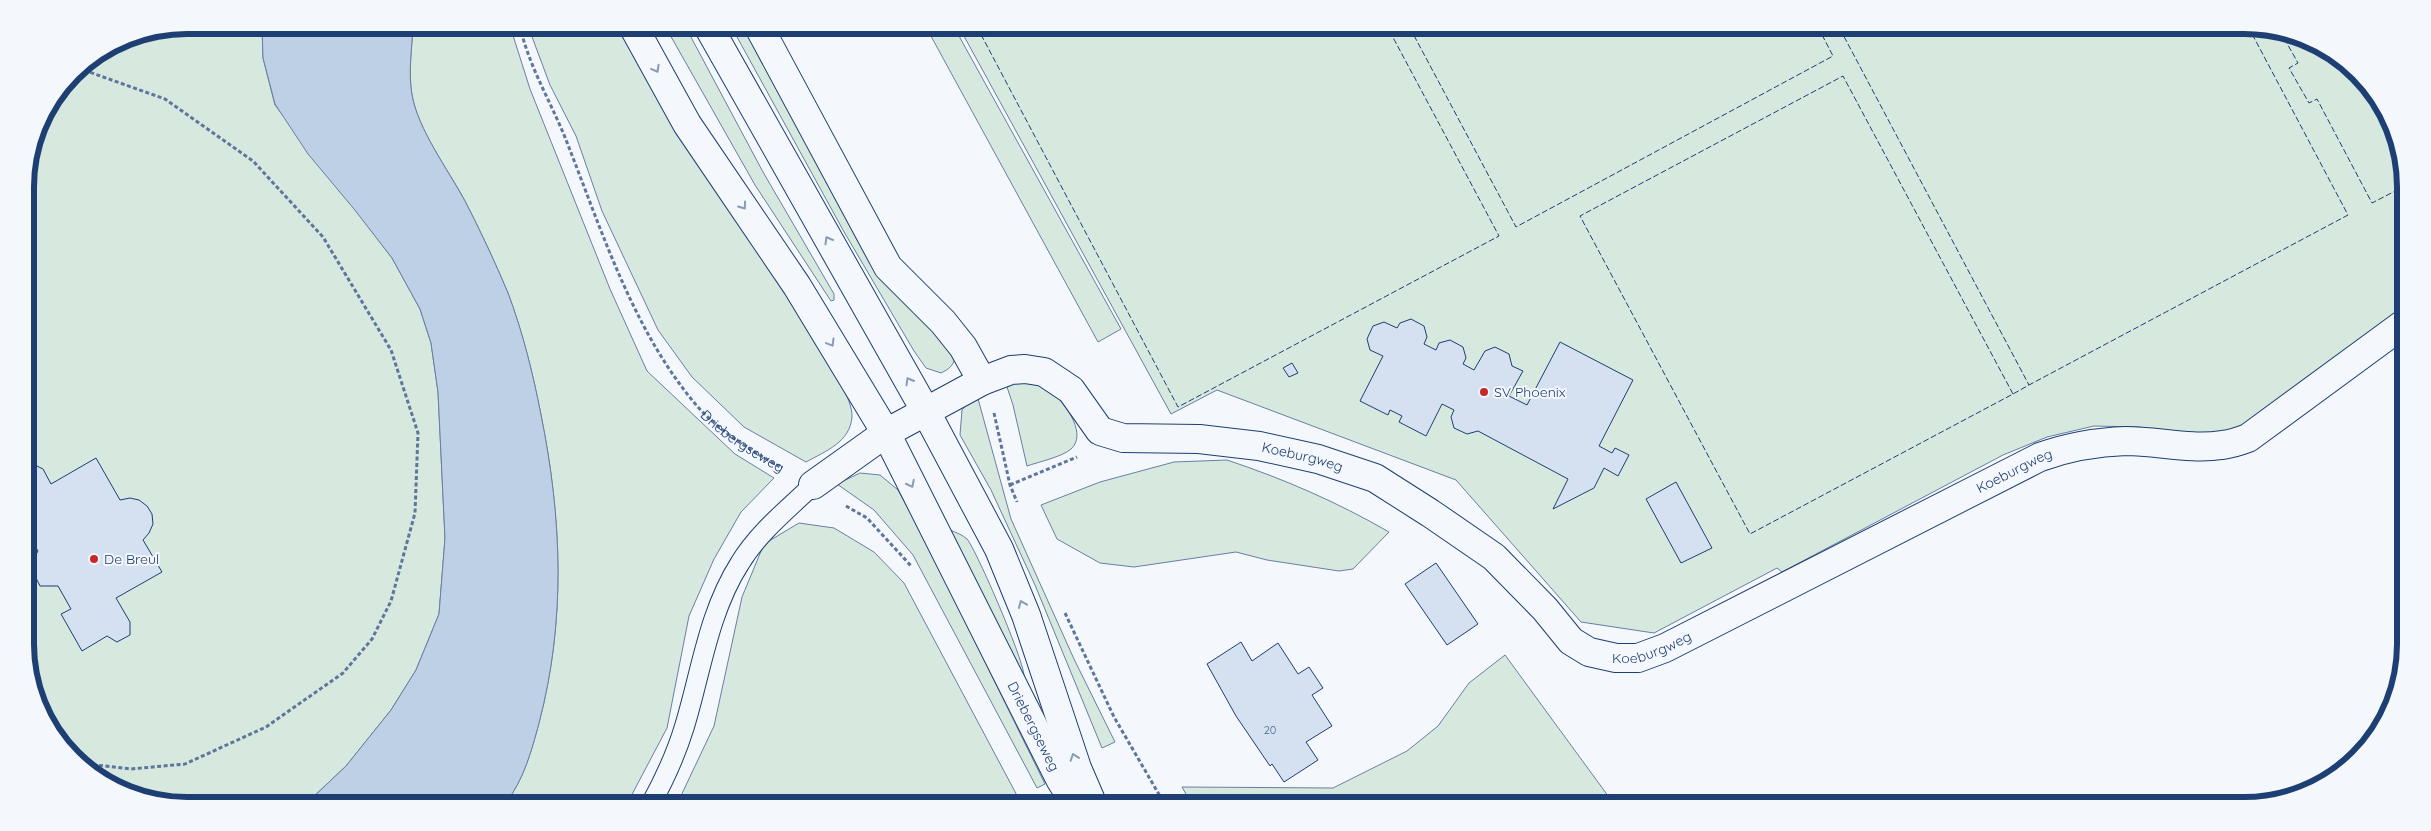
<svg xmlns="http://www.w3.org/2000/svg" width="2431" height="831" viewBox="0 0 2431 831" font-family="Quicksand,sans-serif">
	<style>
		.green { fill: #d7e8df; stroke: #687fa3 }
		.water { fill: #bed0e5; stroke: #687fa3 }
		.building { fill: #d5e0f0; stroke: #1d3f73 }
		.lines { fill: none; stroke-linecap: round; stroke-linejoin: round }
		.lane-casing { stroke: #1d3f73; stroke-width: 21 }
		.street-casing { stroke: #1d3f73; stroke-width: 30 }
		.primary-casing { stroke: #1d3f73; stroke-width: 30 }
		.path { stroke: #5e769c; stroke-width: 3; stroke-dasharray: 4 2.5; stroke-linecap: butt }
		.lane { stroke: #f4f7fb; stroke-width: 19 }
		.street { stroke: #f4f7fb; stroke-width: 28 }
		.primary { stroke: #f4f7fb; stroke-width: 28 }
		.fence { stroke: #1d3f73; stroke-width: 1; stroke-dasharray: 6 2.5; stroke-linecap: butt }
		.oneway { stroke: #889bb7 }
		.poi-dot { fill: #c62828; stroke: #f4f7fb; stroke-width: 2 }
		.labels { text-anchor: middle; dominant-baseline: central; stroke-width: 4; stroke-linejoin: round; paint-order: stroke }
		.number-label { font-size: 11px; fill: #4b6792 }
		.poi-label { font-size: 14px; fill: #1d3f73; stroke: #f4f7fb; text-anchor: start }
		.street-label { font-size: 14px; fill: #1d3f73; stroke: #f4f7fb }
		.rim { fill: none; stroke: #1d3f73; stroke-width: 6 }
	</style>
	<rect width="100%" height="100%" fill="#f4f7fb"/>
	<path class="green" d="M 186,25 L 262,25 L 263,58 L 275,105 L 392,258 L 420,309 L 431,343 L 438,392 L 445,538 L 439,614 L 416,670 L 391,710 L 346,766 L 309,801 L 144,800 L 97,779 L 65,751 L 28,676 L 25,176 L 37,124 L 72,72 L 125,37 Z
		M 413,26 L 510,26 L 530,89 L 610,289 L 647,371 L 735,454 L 774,478 L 741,512 L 714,559 L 689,616 L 667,728 L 628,802 L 507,801 C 524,779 532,749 539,723 C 566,620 562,519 541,415 C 533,374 523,333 508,293 C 495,262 480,230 465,201 C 448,169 418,130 412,95 C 408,73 412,47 413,26 Z
		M 528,26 L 622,26 C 688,134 757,240 820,349 C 829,365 853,398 852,417 C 850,442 826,451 806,462 L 744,427 L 692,377 L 658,330 L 602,211 L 576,136 L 550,85 Z
		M 665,26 L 685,26 L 763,172 L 834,294 L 834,300 L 831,301 L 755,185 Z
		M 731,26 L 750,26 L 923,319 L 955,358 C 953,366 949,369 941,373 L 926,368 L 914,351 L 843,230 Z
		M 926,27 L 954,27 L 1121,329 L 1098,342 Z
		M 959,27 L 2287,31 L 2334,52 L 2366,80 L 2403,155 L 2402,310 L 2261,419 L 2234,431 L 2191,435 L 2139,427 L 2094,426 L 2047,437 L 2003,455 L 1782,572 L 1777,568 L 1654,633 L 1581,622 L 1456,480 L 1217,390 L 1171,414 Z
		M 1032,380 C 1039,385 1048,390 1055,395 C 1067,406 1087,435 1071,449 C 1062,457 1038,462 1027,466 L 1013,405 L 1005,381 Z
		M 977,395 L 1011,519 L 1074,659 L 1115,742 L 1102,748 L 1035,585 L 991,490 L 960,435 L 962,410 L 971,399 Z
		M 1227,460 C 1284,479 1337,502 1389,532 L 1353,569 L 1339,571 L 1267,560 L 1236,552 L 1134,567 L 1100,563 L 1057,539 L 1041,505 L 1100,482 L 1174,462 Z
		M 860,473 L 880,475 L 898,490 L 920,530 L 1045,784 L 1037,788 L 913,555 L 874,510 L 837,484 Z
		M 799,523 L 834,528 L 874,552 L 904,583 L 1021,803 L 678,802 L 714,726 L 742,597 L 764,544 Z
		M 950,530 C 955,532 963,535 967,539 C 977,551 1026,665 1024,677 L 1021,678 Z
		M 1505,655 L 1614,804 L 1191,803 L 1182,787 L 1333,788 L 1407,751 L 1438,726 L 1469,683 Z"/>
	<path class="water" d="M 262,25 L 413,26 C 412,47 408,73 412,95 C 418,129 448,170 465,201 C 480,230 495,262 508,293 C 523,333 533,374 541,415 C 562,519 566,620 539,723 C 532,749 524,779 507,801 L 309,801 L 346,766 L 391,710 L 416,670 L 439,614 L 445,538 L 438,392 L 431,343 L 420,309 L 392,258 L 354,209 L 308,154 L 275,104 L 263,58 Z"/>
	<path class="building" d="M 1411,319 L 1424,326 L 1427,337 L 1424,344 L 1436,350 L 1439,343 L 1450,340 L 1463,347 L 1466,358 L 1463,364 L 1474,370 L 1485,351 L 1495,347 L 1509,354 L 1512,366 L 1523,371 L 1509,396 L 1527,405 L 1560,342 L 1633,380 L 1599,446 L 1612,453 L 1615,448 L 1629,455 L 1618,476 L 1604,468 L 1594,488 L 1553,509 L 1568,479 L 1478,431 L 1467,434 L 1454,428 L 1451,417 L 1454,410 L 1442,404 L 1426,436 L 1399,422 L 1402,416 L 1390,410 L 1388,415 L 1360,401 L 1383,356 L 1370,350 L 1367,339 L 1373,326 L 1384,322 L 1397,328 L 1400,323 Z
		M 1292,363 L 1298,373 L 1289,377 L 1283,368 Z
		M 96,458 L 120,500 L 130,498 L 139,500 L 147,506 L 152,514 L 153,524 L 149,533 L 143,540 L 162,572 L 116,598 L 130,622 L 130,635 L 117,642 L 107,636 L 82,651 L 61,614 L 71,609 L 58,586 L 40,586 L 30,566 L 38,551 L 27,532 L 27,468 L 33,464 L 43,469 L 51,484 Z
		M 1676,482 L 1712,548 L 1681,563 L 1646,499 Z
		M 1436,563 L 1478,624 L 1447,645 L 1405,584 Z
		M 1241,642 L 1252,661 L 1278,643 L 1298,674 L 1309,667 L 1323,688 L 1312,695 L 1332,726 L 1306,742 L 1318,760 L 1284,782 L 1272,764 L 1270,766 L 1236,716 L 1207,664 Z"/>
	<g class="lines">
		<g class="lane-casing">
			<path id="lane" d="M 652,802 C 665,778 676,754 684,728 C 701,673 708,613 740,563 C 758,533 788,509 813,485"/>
		</g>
		<g class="street-casing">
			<g id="street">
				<path d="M 759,27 L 888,267 L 943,322 L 963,347 L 982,381"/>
				<path id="s2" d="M 813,485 L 886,433 L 982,381 L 1011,370 L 1025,369 L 1044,372 L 1071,390 L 1100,431 L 1123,438 L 1199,439 L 1259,446 L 1318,459 L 1375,478 L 1430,513 L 1494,557 L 1545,609 L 1571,641 L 1589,652 L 1616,658 L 1638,658 L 1665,648 L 2040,457 C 2068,447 2096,442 2126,441 C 2158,441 2190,450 2222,445 C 2231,444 2240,441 2248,438 L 2402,325"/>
			</g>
		</g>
		<g class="primary-casing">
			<g id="primary">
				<path id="s3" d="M 633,26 L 687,124 L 797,286 L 886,433 L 1060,779 L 1075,803"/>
				<path d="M 708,26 L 925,410 L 999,549 L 1026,615 L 1077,768 L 1092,803"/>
			</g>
		</g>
		<g class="path">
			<path id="s1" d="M 520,26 C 529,68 553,105 568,145 C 603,234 634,332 697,406 C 720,432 752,451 782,468"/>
			<path d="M 78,68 L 165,99 L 253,161 L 323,237 L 391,350 L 418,433 L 415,513 L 391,601 L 372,639 L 343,673 L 266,727 L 185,764 L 131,769 L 78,763"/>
			<path d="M 994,413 L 1010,485 L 1017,502"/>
			<path d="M 1010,485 L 1077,457"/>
			<path d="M 846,506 L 867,518 L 912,567"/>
			<path d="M 1065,613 L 1114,717 L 1164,803"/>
		</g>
		<use href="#lane" class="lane"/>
		<use href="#street" class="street"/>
		<use href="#primary" class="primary"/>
		<path class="fence" d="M 977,27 L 1178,407 L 1499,236 L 1388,28
			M 1410,28 L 1516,227 L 1833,56 L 1819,29
			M 1840,29 L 2029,385
			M 2280,31 L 2298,63 L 2289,68 L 2309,103 L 2317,99 L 2372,203 L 2403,187
			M 2013,394 L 1843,76 L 1580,216 L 1750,534 L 2013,394 L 2029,385 L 2348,215 L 2250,30"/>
	</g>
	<defs><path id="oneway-chevron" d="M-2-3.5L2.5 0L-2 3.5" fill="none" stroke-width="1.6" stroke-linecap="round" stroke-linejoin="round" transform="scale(1.25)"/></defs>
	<g class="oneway">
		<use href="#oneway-chevron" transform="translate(656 69) rotate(61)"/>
		<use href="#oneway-chevron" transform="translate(743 206) rotate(54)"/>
		<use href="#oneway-chevron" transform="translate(828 240) rotate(-120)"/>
		<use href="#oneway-chevron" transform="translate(831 343) rotate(59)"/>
		<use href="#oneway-chevron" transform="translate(909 381) rotate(-120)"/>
		<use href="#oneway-chevron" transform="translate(911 484) rotate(63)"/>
		<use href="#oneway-chevron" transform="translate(1022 604) rotate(-112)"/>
		<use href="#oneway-chevron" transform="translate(1074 757) rotate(-109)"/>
	</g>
	<g class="poi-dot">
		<circle cx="1484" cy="392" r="5"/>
		<circle cx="94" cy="559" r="5"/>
	</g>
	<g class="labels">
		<g class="number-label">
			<text x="1270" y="730">20</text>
		</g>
		<g class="poi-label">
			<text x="1494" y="392">SV Phoenix</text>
			<text x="104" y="559">De Breul</text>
		</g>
		<g class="street-label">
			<text stroke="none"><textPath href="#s1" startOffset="479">Driebergseweg</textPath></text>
			<text stroke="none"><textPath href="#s2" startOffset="551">Koeburgweg</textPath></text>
			<text stroke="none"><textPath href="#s2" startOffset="1375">Koeburgweg</textPath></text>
			<text stroke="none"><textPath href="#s2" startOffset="970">Koeburgweg</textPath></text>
			<text stroke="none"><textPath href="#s3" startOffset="808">Driebergseweg</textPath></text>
		</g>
	</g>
	<path d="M0 0H2431V831H0ZM187 34H2244A153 153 0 0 1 2397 187V644A153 153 0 0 1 2244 797H187A153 153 0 0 1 34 644V187A153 153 0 0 1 187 34Z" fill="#f4f7fb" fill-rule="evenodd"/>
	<path class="rim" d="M187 34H2244A153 153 0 0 1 2397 187V644A153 153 0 0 1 2244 797H187A153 153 0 0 1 34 644V187A153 153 0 0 1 187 34Z"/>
</svg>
